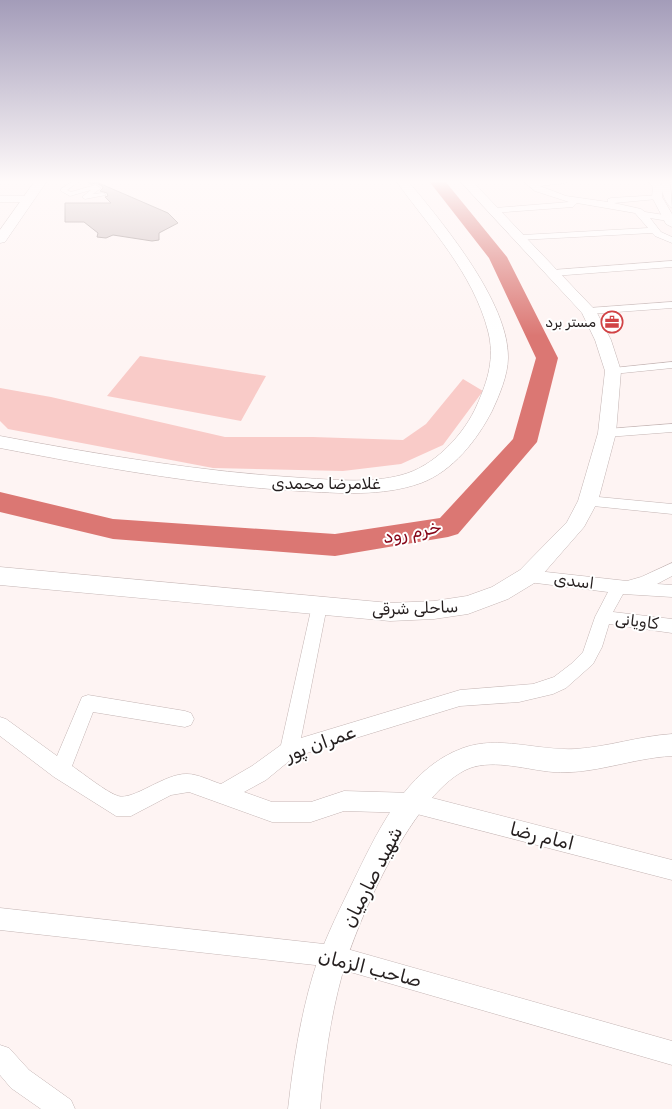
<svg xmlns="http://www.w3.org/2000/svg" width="672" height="1109" viewBox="0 0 672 1109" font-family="Rubik,'Noto Sans Arabic',sans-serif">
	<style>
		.green { fill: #f9cbc8 }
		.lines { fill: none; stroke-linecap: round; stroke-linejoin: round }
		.river { fill: #db7773; fill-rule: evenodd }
		.building { fill: #cdbebd; stroke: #948684 }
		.pedestrian-casing { stroke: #c4b5b4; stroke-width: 1 }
		.minor-casing { stroke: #c4b5b4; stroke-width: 1 }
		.tertiary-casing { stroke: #c4b5b4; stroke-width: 1 }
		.secondary-casing { stroke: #c4b5b4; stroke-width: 1 }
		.pedestrian { fill: #fff; fill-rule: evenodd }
		.minor { fill: #fff; fill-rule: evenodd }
		.tertiary { fill: #fff; fill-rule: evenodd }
		.secondary { fill: #fff; fill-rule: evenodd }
		.labels { text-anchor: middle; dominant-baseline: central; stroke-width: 4; stroke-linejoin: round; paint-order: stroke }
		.far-poi-label { font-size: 14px; fill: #251f1f; stroke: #fff; text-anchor: end }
		.street-label { font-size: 16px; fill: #251f1f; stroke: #fff }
		.water-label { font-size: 18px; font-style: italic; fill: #870719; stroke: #fff }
		.near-street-label { font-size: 19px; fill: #251f1f; stroke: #fff }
	</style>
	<rect width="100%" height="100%" fill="#fef4f3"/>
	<path class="green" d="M 140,356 L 266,376 L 241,421 L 107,396 Z
		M 463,379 L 483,391 L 443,445 L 401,464 L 343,471 L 213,468 L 8,429 L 0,421 L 0,388 L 51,397 L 225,437 L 313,437 L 403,440 L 426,424 Z"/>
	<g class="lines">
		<path class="river" d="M 429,181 L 445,181 L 507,257 L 558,358 L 537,442 L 458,534 L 448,537 L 335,556 L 113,539 L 0,512 L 0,492 L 113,519 L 335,534 L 440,518 L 513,439 L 536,358 L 489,258 Z"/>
	</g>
	<path class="building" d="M 87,181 L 94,181 L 168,213 L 178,223 L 159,233 L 159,240 L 152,241 L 113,235 L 106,238 L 97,237 L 98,233 L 84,222 L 65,222 L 65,203 L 111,203 L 105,197 L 108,196 L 107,193 L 100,191 L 103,188 L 102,186 L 96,183 L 91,184 Z"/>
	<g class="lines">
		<g class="pedestrian-casing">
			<path id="pedestrian" d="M 73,181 L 80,181 L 67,190 L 71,192 L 95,185 L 101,188 L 93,194 L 103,193 L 106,195 L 85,199 L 82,197 L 91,190 L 70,196 L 61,191 L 61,189 Z"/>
		</g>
		<g class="minor-casing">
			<path id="minor" d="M 523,181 L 569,181 L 565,183 L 540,186 L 566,196 L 608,202 L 608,199 L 611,198 L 660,195 L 660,199 L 657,199 L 614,203 L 641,209 L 645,212 L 671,216 L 672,219 L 668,221 L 650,218 L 661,232 L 672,237 L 672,243 L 655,236 L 652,233 L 519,240 L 517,238 L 522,235 L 648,228 L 635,213 L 577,203 L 573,207 L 492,213 L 491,211 L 495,208 L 569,202 L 535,191 Z
				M 662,181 L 670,181 L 672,208 C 665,204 660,189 662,181 Z
				M 0,196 L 28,196 L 32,199 L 28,202 L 0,202 Z
				M 672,261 L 672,267 L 553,276 L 548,273 L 553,270 Z
				M 672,302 L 672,308 L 589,314 L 584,311 L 589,308 Z
				M 672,362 L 672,368 L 613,374 L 607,371 L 613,368 Z
				M 672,424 L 672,432 L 607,437 L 601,433 L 607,429 Z
				M 588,496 L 672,504 L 672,514 L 583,505 L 581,501 L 583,497 Z
				M 672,563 L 672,576 L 657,584 L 672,585 L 672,597 L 623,594 L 613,612 L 672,619 L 672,633 L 609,624 L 602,647 L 593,664 L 566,688 L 553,694 L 519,702 L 460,706 L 294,757 L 266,780 L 244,792 L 272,802 L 311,802 L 344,791 L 413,793 L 672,860 L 672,880 L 413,813 L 344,811 L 311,822 L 272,822 L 189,792 L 171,795 L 131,816 L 116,816 L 54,777 L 0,736 L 0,717 L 6,719 L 57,756 L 82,697 L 88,695 L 185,711 L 191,713 L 194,719 L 191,725 L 185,727 L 93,712 L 72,766 C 84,774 106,792 118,796 C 133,801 165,773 187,774 C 198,774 211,781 221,784 L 252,766 L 281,745 L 313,601 L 319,599 L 325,601 L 327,606 L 301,738 L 460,690 L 533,684 L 554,677 L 571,664 L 583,652 L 595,617 L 608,592 L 528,582 L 523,580 L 520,576 L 523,572 L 528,570 L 627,581 L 641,577 Z
				M 0,908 L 333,945 L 672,1041 L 672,1065 L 333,967 L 0,930 Z
				M 0,1045 L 9,1048 L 29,1070 L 71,1100 L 75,1109 L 41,1109 L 11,1088 L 0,1075 Z"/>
		</g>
		<g class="tertiary-casing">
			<path id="tertiary" d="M 648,181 L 658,181 L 663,187 L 662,197 L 672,214 L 672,227 L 666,224 L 652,197 L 653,187 Z
				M 672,734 L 672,756 C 632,758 593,775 553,772 C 528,770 495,759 470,768 C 415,789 357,920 342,975 C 330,1019 324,1064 320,1109 L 288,1109 C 293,1064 300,1019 313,975 C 322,945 336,917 350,888 C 375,837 404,769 463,748 C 499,735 538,751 575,749 C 608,747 639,736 672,734 Z"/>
		</g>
		<g class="secondary-casing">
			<path id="secondary" d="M 35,181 L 47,181 L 5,242 L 0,243 L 0,230 Z
				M 396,181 L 408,181 C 442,222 509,302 508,358 C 508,375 499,396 492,411 C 477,440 453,471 421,483 C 382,497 339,493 299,491 C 198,485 99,467 0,448 L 0,436 C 101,455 202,472 304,478 C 337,480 376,484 408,473 C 437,463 465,433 477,405 C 488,380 495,358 488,331 C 473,273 430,228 396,181 Z
				M 460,181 L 472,181 L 596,311 L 611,340 L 621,371 L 616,433 L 598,501 L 584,527 L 536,582 L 508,599 L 468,614 L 434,619 L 390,621 L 0,585 L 0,567 L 390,603 L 434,601 L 467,596 L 492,587 L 520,570 L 567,522 L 578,501 L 598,433 L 605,371 L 595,340 L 582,313 Z"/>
		</g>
		<use href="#pedestrian" class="pedestrian"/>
		<use href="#minor" class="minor"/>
		<use href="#tertiary" class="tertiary"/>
		<use href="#secondary" class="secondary"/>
	</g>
	<linearGradient id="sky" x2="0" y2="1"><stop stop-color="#a39cb9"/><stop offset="0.54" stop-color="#fffafa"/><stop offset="1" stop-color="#fffafa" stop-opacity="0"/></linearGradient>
	<rect width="672" height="336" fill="url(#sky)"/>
	<defs>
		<g id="office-ring" transform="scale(1.125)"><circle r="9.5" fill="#fff" stroke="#d14245" stroke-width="1.5"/><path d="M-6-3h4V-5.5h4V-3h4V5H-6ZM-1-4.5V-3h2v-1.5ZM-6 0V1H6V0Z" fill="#d14245"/></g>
	</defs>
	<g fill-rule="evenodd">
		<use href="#office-ring" x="612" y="322"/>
	</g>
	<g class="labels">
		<g class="far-poi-label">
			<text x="596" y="322">مستر برد</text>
		</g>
		<g class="street-label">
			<text x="326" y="483">غلامرضا محمدی</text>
			<text transform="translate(574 581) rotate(7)">اسدی</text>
			<text transform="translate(415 608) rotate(-2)">ساحلی شرقی</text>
			<text transform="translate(637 621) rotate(7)">کاویانی</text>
		</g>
		<g class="water-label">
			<text transform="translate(412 532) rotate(-11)">خرم رود</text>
		</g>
		<g class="near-street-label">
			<text transform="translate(320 743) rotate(-20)">عمران پور</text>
			<text transform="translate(542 836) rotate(14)">امام رضا</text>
			<text transform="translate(372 877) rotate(-63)">شهید صارمیان</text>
			<text transform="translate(370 968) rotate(14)">صاحب الزمان</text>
		</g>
	</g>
</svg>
